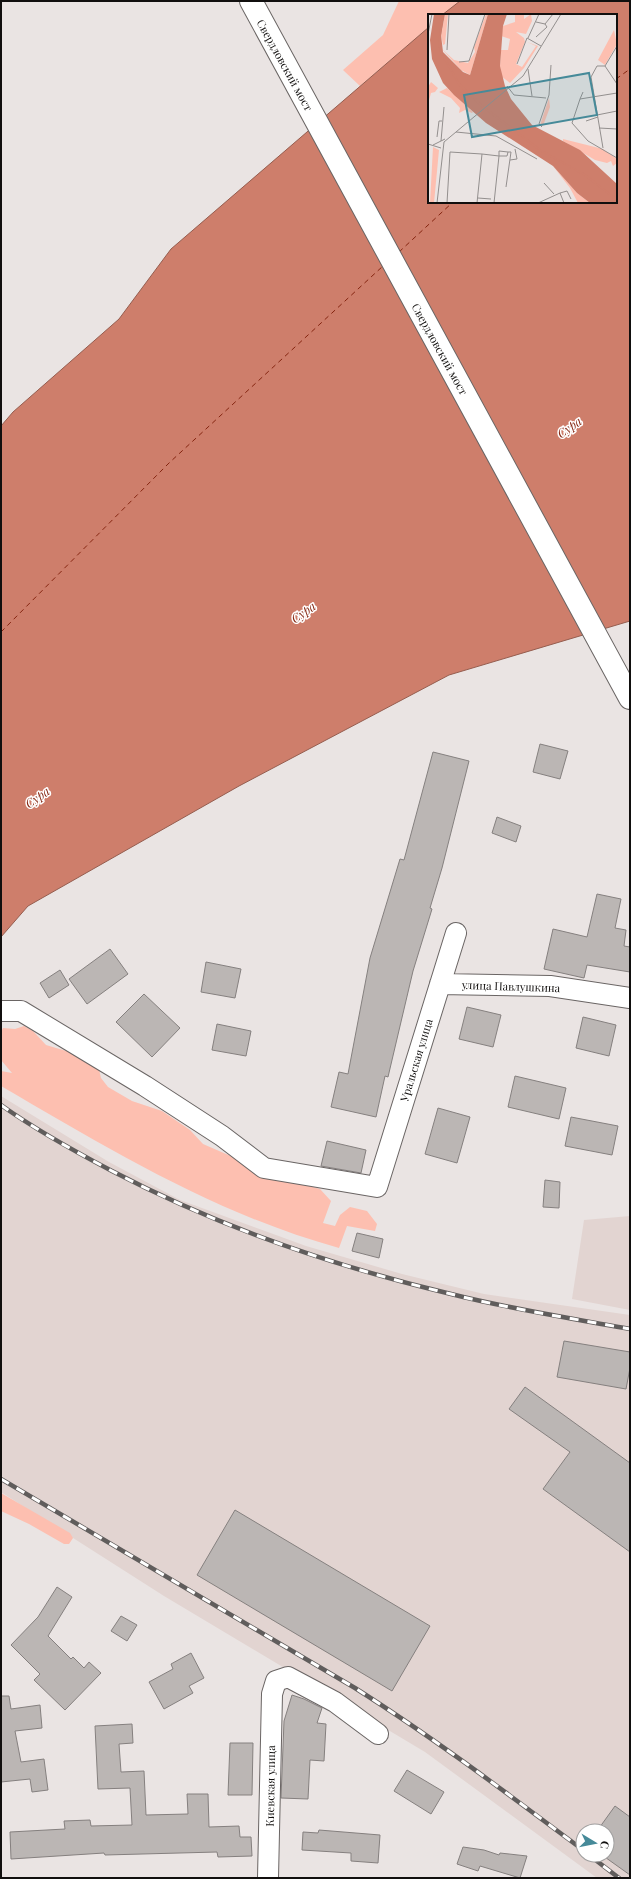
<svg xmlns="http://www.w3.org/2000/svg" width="631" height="1879" viewBox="0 0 631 1879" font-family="'Playfair Display',serif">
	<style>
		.built { fill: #e2d4d1; fill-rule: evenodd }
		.green { fill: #fdbfb0 }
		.water { fill: #ce7e6b; stroke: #955d4f }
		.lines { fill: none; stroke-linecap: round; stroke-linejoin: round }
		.ferry { stroke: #852510; stroke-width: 1; stroke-dasharray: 5 4; stroke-linecap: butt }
		.building { fill: #bbb6b4; stroke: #85807f }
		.minor-casing { stroke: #6a6564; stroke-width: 22 }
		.secondary-casing { stroke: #6a6564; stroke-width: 24 }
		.minor { stroke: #fff; stroke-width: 20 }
		.secondary { stroke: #fff; stroke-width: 22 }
		.rail-casing { stroke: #605d5c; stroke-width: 4.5 }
		.rail { stroke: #fff; stroke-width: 3; stroke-dasharray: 9; stroke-linecap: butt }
		.labels { text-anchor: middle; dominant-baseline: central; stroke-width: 3; stroke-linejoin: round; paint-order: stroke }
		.street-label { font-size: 11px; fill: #110f0e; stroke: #fff }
		.water-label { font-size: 12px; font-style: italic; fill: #852510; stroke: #fff }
		.inset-river { fill: none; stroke: #ce7e6b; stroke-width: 2 }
		.inset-road { fill: none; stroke: #938f8e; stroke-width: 1 }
		.view { fill: #468a99; fill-opacity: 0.15; stroke: #468a99; stroke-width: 2 }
		.inset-edge { fill: none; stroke: #110f0e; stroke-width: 2 }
	</style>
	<rect width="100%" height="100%" fill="#eae4e3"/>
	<path class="built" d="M 1,1096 L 109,1162 L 180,1200 L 306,1246 L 402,1274 L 484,1294 L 630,1315 L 630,1878 L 597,1878 L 425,1752 L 164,1596 L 1,1492 ZM 583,1831 L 607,1831 L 607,1855 L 583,1855 Z
		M 630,1216 L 630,1310 L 572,1299 L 584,1220 Z"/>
	<path class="green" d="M 399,1 L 460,1 L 442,15 L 429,15 L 429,27 L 360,86 L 343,70 L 383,35 Z
		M 24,1026 L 33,1031 L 46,1045 L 73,1053 L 98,1065 L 101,1078 L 108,1087 L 132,1101 L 162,1111 L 190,1130 L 203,1144 L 277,1176 L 320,1189 L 331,1201 L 323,1223 L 335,1226 L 340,1215 L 350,1207 L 367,1211 L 377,1224 L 375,1231 L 347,1226 L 339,1248 C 218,1215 109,1149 1,1086 L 1,1071 L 12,1073 L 1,1060 L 1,1032 L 3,1028 L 15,1029 Z
		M 1,1493 L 70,1533 L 73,1538 L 69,1544 L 64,1544 L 29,1524 L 1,1511 Z"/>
	<path class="water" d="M 460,1 L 630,1 L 630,621 L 449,675 L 239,786 L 28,906 L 1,937 L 1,426 L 13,412 L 119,319 L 171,249 L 429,27 L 429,202 L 616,202 L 616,15 L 442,15 Z"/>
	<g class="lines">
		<path class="ferry" d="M 616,79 L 630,69
			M 399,252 L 453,202
			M 1,632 L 169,463 L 383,266"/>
	</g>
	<path class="building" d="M 540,744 L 568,751 L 560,779 L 533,772 Z
		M 433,752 L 469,761 L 442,868 L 430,908 L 432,909 L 413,971 L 388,1077 L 385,1076 L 376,1117 L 331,1107 L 339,1072 L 348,1074 L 370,958 L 400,859 L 404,860 Z
		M 497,817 L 521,826 L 516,842 L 492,833 Z
		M 597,894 L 621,899 L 615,928 L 626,930 L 624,946 L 630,947 L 630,972 L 587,965 L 584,978 L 544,969 L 553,929 L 587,937 Z
		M 110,949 L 128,974 L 87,1004 L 69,979 Z
		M 206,962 L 241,969 L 235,998 L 201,992 Z
		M 60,970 L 69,985 L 49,998 L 40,983 Z
		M 144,994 L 180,1028 L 152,1057 L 116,1022 Z
		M 467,1007 L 501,1015 L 493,1047 L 459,1039 Z
		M 583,1017 L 616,1025 L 609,1056 L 576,1048 Z
		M 217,1024 L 251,1031 L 246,1056 L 212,1050 Z
		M 515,1076 L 566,1088 L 559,1119 L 508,1107 Z
		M 438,1108 L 470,1117 L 457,1163 L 425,1154 Z
		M 571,1117 L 618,1126 L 612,1155 L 565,1146 Z
		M 327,1141 L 366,1150 L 361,1173 L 321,1166 Z
		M 545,1180 L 560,1182 L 559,1208 L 543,1207 Z
		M 357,1233 L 383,1239 L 379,1258 L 352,1251 Z
		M 564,1341 L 630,1352 L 630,1368 L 626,1389 L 557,1377 Z
		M 525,1387 L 630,1463 L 630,1552 L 543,1489 L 570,1452 L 509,1409 Z
		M 235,1510 L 430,1626 L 392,1691 L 197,1575 Z
		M 57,1587 L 72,1597 L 48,1636 L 71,1659 L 73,1657 L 84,1668 L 89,1662 L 101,1673 L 65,1710 L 34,1680 L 40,1674 L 11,1645 L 38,1617 Z
		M 121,1616 L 137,1625 L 127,1641 L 111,1631 Z
		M 191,1653 L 204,1678 L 189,1686 L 193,1693 L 164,1709 L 149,1682 L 173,1669 L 171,1664 Z
		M 292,1695 L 304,1699 L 322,1708 L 317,1723 L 326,1724 L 324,1761 L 310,1760 L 308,1799 L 281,1798 L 284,1721 Z
		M 1,1696 L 9,1696 L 11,1709 L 40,1705 L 42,1728 L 15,1731 L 21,1762 L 44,1759 L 48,1790 L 32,1792 L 30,1779 L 1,1782 Z
		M 132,1724 L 133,1743 L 119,1744 L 121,1772 L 144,1771 L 146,1815 L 188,1814 L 187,1794 L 208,1794 L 209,1827 L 239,1826 L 240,1837 L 251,1837 L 252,1856 L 218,1857 L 217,1852 L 105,1855 L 104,1853 L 11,1859 L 10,1832 L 65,1829 L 64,1821 L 90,1820 L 91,1826 L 132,1825 L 130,1788 L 98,1789 L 95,1726 Z
		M 230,1743 L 253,1743 L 252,1795 L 228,1795 Z
		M 407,1770 L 444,1792 L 431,1814 L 394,1791 Z
		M 615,1806 L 630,1817 L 630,1875 L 602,1855 L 607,1855 L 607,1831 L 597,1831 Z
		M 319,1830 L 380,1835 L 378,1863 L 351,1861 L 351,1853 L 302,1850 L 303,1832 L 318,1833 Z
		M 463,1847 L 484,1850 L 499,1855 L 500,1853 L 527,1856 L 520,1878 L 480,1866 L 478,1871 L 457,1864 Z"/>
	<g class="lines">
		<g class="minor-casing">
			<path id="minor" d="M 440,984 L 550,986 L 630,998
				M 1,1011 L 21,1011 L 145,1086 L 222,1136 L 264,1168 L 377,1187 L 456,933
				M 268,1878 L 272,1694 L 276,1681 L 288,1677 L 335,1702 L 378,1734"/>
		</g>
		<g class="secondary-casing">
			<path id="secondary" d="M 251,1 L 630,698"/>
		</g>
		<use href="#minor" class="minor"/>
		<use href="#secondary" class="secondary"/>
		<g class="rail-casing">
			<path id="rail" d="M 1,1105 C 36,1130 74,1151 112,1171 C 219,1227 333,1266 451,1294 C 510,1309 570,1318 630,1329
				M 1,1479 L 355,1688 C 434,1738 508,1794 583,1850
				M 589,1855 L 619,1878"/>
		</g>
		<use href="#rail" class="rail"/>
	</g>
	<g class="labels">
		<g class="street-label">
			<text transform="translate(285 65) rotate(61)">Свердловский мост</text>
			<text transform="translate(440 349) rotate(61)">Свердловский мост</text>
			<text transform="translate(511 986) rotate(2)">улица Павлушкина</text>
			<text transform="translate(416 1060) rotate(-73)">Уральская улица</text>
			<text transform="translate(270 1786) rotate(-89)">Киевская улица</text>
		</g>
		<g class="water-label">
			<text transform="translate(569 427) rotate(-35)">Сура</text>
			<text transform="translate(303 612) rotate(-35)">Сура</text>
			<text transform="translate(37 797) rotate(-35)">Сура</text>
		</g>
	</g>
	<g transform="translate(428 14)">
		<rect width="189" height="189" fill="#eae4e3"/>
		<path d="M 17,0 L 20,0 L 17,30 L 15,31 L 13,21 ZM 58,0 L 60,0 L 42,61 L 33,56 L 14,35 L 26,46 L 40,49 L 47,38 L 46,33 ZM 87,0 L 96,0 L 96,5 L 103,0 L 104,7 L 98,20 L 88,18 L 96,24 L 97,28 L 88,50 L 94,53 L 108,32 L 99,28 L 110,32 L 96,54 L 82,69 L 73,62 L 72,52 L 73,36 L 80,36 L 82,25 L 73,22 L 75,12 L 87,8 ZM 186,16 L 189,30 L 177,51 L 170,46 ZM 3,68 L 10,74 L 7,78 L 3,79 L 0,90 L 0,73 ZM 19,74 L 45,98 L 44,99 L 37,96 L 31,99 L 32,94 L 23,84 L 11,78 ZM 121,84 L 122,93 L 115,112 L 112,111 ZM 135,125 L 175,135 L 189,145 L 189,149 L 185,152 L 183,147 L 179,149 L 167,146 L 135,127 ZM 5,133 L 11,136 L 6,189 L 2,189 ZM 125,152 L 149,179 L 162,189 L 150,189 L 142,174 Z" fill="#fdbfb0"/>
		<path d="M 6,0 L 17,0 L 13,21 L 15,38 L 35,58 L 42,61 L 60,0 L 79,0 L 75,12 L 72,52 L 77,72 L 83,85 L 104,111 L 152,136 L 189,170 L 189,189 L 162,189 L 149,179 L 125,152 L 58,109 L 26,81 L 15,69 L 4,45 L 2,26 Z" fill="#ce7e6b"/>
		<path class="inset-river" d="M 15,0 L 11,29 L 13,38 L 31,70 L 55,93M 58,95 L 112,136 L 157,161 L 189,186"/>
		<path class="inset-road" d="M 108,8 L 117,10 L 125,0M 0,20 L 4,0M 108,23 L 119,13 L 117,10M 100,24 L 111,0M 19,36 L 21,0M 31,48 L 41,47 L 57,0M 89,50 L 99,24 L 113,32M 177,52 L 189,32M 177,52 L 189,70M 100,55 L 104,82M 79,72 L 86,81 L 118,84M 155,78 L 152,85 L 189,79M 152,85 L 144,109 L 160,127 L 189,144M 169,101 L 189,97M 158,107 L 170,103M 114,113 L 111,110 L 121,81 L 123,51M 171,114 L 189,115M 28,118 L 68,122 L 109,145M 9,123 L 11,107 L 14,107M 13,127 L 16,93M 0,130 L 13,134M 5,131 L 17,125M 175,134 L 163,63 L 169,52 L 177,52M 54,140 L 71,142 L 66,189M 82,146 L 89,145 L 87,135M 116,169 L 126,180M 78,173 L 83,138 L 80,138 L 71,137 L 71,142 L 79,142 L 80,138M 132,179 L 139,177 L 143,185M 50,184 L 63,185M 9,189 L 16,128 L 95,62 L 133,0M 19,189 L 22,138 L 54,140 L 49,189M 110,189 L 132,179 L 136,189"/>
		<path class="view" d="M 161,59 L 169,101 L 44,123 L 36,81 Z"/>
		<rect width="189" height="189" class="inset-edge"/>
	</g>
	<rect width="631" height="1879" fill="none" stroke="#110f0e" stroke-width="4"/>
	<g transform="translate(595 1843) rotate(100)"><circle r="19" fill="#ffffff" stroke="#a09f9f"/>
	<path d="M0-3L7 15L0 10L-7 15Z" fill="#468a99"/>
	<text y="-6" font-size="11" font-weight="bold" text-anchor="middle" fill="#110f0e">С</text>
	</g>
</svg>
